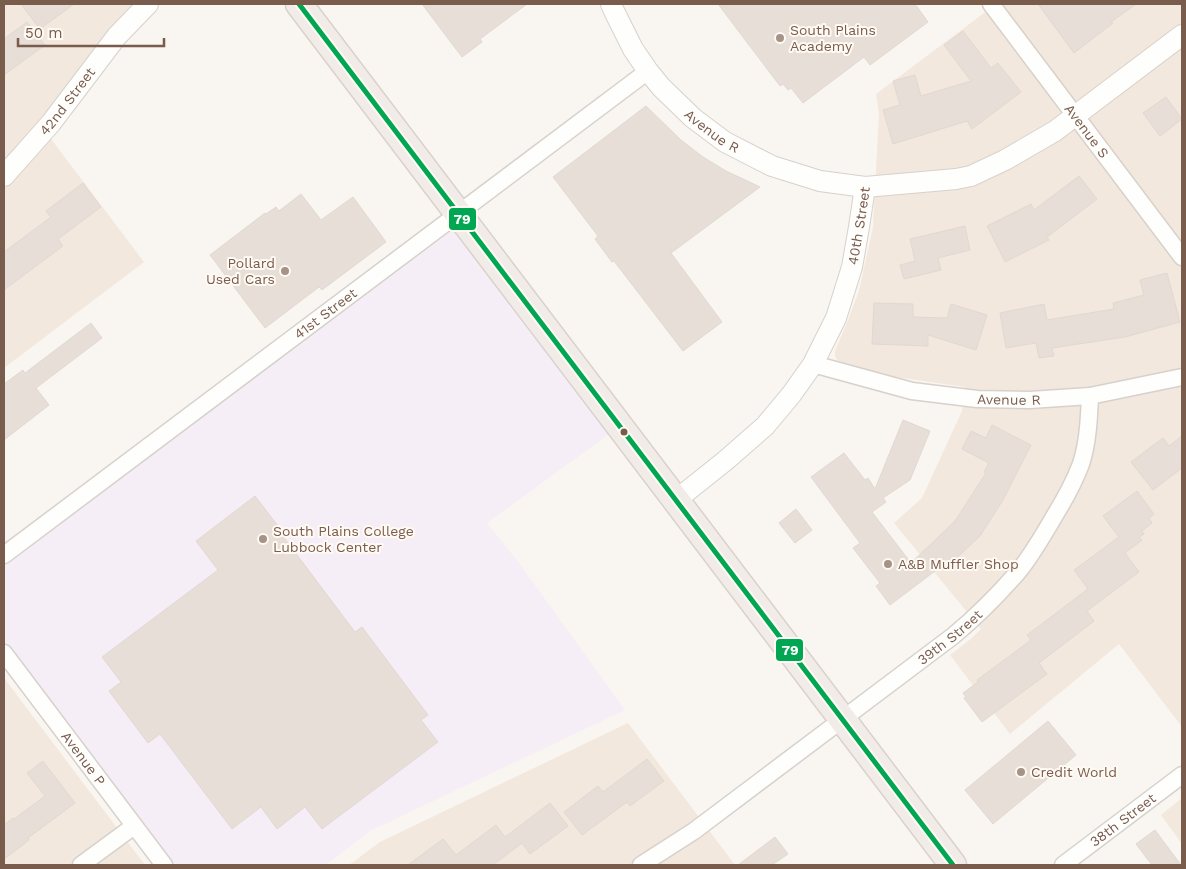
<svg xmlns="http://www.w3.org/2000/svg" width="1186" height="869" viewBox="0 0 1186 869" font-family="'Work Sans',sans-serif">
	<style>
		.residential { fill: #f2e8de }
		.education { fill: #f6eef6 }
		.building { fill: #e6ded7; stroke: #e2d8d2 }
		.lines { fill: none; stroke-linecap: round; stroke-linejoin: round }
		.minor-casing { stroke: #d7d1cb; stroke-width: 19 }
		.tertiary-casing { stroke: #d7d1cb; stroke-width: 22 }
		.trunk-casing { stroke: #dad1cc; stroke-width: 29 }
		.minor { stroke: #fefefd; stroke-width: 16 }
		.tertiary { stroke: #fefefd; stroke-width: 20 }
		.trunk { stroke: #f2ece8; stroke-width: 26 }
		.bus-1-casing { stroke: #fffaf3; stroke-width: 9 }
		.bus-1 { stroke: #00a651; stroke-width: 5 }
		.poi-dot { fill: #a69286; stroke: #fffaf3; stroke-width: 2 }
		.bus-dot { fill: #7a5c4d; stroke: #fffaf3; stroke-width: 2 }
		.labels { text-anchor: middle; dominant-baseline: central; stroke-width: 4; stroke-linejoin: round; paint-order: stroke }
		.poi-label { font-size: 14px; fill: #7a5c4d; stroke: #fffaf3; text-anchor: start }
		.street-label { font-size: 14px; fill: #7a5c4d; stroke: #fffaf3 }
		.line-badge { stroke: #fffaf3; stroke-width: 2 }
		.badge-label { font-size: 14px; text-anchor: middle; font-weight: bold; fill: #fff }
	</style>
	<rect width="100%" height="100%" fill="#f9f5f0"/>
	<path class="residential" d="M 4,4 L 136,4 L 119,20 L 97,46 L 39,123 L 144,262 L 4,368 Z
		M 996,4 L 1182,4 L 1182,727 L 1119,644 L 1010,734 L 950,655 L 972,638 L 981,629 L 894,523 L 922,498 L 962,411 L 965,387 L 896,377 L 850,365 L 838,361 L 835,356 L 835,351 L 848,320 L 859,291 L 873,227 L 879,113 L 876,94 Z
		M 4,678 L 145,865 L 4,865 Z
		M 628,723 L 735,865 L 349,865 L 380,842 Z
		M 1182,798 L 1182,844 L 1161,815 Z"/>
	<path class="education" d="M 459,214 L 620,426 L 487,523 L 519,563 L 625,710 L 370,831 L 326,865 L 164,865 L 4,654 L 4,555 Z"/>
	<path class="building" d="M 21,4 L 74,4 L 40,29 Z
		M 422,4 L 527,4 L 480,39 L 482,42 L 462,57 Z
		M 718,4 L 915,4 L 928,22 L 870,65 L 864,57 L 803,103 L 791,88 L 788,90 L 783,84 L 780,86 Z
		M 1038,4 L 1136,4 L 1111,22 L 1113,23 L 1074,53 Z
		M 27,22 L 45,45 L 4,75 L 4,39 Z
		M 963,31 L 991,68 L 998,63 L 1021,92 L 972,129 L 967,121 L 893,144 L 883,110 L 900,105 L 893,81 L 915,75 L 921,96 L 971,81 L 944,45 Z
		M 1166,97 L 1182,119 L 1160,136 L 1143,113 Z
		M 646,106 L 681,140 L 703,157 L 726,171 L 760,187 L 671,253 L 722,322 L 683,351 L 614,261 L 612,262 L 595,239 L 598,236 L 553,177 Z
		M 1079,176 L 1097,199 L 1047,237 L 1049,240 L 1005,262 L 987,226 L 1031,204 L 1034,210 Z
		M 83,183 L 101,207 L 58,239 L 63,246 L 4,290 L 4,252 L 51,217 L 46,211 Z
		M 301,194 L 321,220 L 353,197 L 386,242 L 322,290 L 319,287 L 265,328 L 210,255 L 265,213 L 266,214 L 276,207 L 279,211 Z
		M 965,226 L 970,250 L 938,258 L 941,270 L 904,279 L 900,265 L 915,261 L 910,239 Z
		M 1167,273 L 1180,322 L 1125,337 L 1052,348 L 1054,356 L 1039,358 L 1036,343 L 1006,348 L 1000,313 L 1044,304 L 1047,320 L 1114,309 L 1113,303 L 1144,295 L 1140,280 Z
		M 874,303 L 913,304 L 913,317 L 947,318 L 951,304 L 987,315 L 976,350 L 928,335 L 928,346 L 872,344 Z
		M 91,323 L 102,338 L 36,388 L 49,405 L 4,440 L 4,384 L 23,370 L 25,373 Z
		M 903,420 L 930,431 L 910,480 L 883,498 L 886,502 L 872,512 L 911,563 L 955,521 L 986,473 L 984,472 L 989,463 L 962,449 L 971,431 L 986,438 L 992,425 L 1031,445 L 1003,500 L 980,536 L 946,568 L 943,565 L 890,605 L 876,586 L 880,583 L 853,548 L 860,543 L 811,477 L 844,453 L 865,480 L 868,478 L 875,489 Z
		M 1182,436 L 1182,468 L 1153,490 L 1131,462 L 1163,438 L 1169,446 Z
		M 1137,491 L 1154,514 L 1149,518 L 1152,523 L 1142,531 L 1144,534 L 1139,537 L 1142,540 L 1125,553 L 1139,572 L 1087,611 L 1094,621 L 1039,663 L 1047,674 L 982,722 L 964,698 L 966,697 L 963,693 L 978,682 L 977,680 L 1031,640 L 1027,635 L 1088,589 L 1074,570 L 1119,537 L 1103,516 Z
		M 255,496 L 278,526 L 276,527 L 355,632 L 362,627 L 428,715 L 421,720 L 438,742 L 322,829 L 305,807 L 277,829 L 261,807 L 232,829 L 160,734 L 148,743 L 109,691 L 121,682 L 102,657 L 218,570 L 196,541 Z
		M 796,509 L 812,530 L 795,543 L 779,523 Z
		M 1048,721 L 1076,755 L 993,824 L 965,790 Z
		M 647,759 L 664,781 L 630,806 L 627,802 L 582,835 L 564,812 L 598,786 L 603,792 Z
		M 43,761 L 75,803 L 28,838 L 29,840 L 4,859 L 4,825 L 13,818 L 14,819 L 45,796 L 27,773 Z
		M 550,803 L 568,826 L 530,854 L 522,843 L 493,865 L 408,865 L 443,839 L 456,855 L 496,825 L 505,837 Z
		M 1155,830 L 1181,865 L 1152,865 L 1136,844 Z
		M 775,837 L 788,854 L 772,865 L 738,865 Z"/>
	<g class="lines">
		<g class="minor-casing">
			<g id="minor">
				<path id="s1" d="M 991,4 L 1182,257"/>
				<path id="s2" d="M 813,364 L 912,391 L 977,399 L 1030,400 L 1090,396"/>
				<path id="s3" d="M 4,555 L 648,71"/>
				<path id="s4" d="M 4,653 L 164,865"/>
				<path d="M 81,865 L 134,826"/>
				<path id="s5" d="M 641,865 L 694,831 L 953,636 C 976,617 998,595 1018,572 C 1032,555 1044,534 1055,515 C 1065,499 1074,482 1081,464 C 1088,442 1089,419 1090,396 L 1182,377"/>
				<path id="s6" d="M 1063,865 L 1182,775"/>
			</g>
		</g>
		<g class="tertiary-casing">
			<g id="tertiary">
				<path id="s7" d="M 611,4 L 614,11 L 633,49 L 648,71 L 661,87 L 693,118 L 725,142 L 772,166 L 820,181 L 865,187 L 956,179 L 971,176 L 1005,160 L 1055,131 L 1182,35"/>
				<path id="s8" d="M 4,176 L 51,123 L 117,36 L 148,4"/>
				<path id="s9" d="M 676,500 L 725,461 L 765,426 L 791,395 L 813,364 L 836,318 L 852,267 L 859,227 L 865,187"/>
			</g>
		</g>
		<g class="trunk-casing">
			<path id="trunk" d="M 299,4 L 953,865"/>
		</g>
		<use href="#minor" class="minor"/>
		<use href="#tertiary" class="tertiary"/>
		<use href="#trunk" class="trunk"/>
		<g class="bus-1-casing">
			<path id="bus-1" d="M 299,4 L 953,865"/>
		</g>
		<use href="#bus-1" class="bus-1"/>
	</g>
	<g class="poi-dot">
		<circle cx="780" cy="38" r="5"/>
		<circle cx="285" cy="271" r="5"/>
		<circle cx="263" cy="539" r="5"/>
		<circle cx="888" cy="564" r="5"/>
		<circle cx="1021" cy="772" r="5"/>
	</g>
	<circle class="bus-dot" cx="624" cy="432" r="4.5"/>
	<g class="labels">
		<g class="poi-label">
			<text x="790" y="30">South Plains<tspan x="790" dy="16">Academy</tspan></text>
			<text x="275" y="263" text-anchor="end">Pollard<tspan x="275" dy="16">Used Cars</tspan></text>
			<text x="273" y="531">South Plains College<tspan x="273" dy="16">Lubbock Center</tspan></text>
			<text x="898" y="564">A&amp;B Muffler Shop</text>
			<text x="1031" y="772">Credit World</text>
		</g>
		<g class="street-label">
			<text stroke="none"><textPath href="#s8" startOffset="98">42nd Street</textPath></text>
			<text stroke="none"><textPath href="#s7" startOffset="165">Avenue R</textPath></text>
			<text stroke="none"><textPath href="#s1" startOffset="159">Avenue S</textPath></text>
			<text stroke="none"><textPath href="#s9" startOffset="341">40th Street</textPath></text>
			<text stroke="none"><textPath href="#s3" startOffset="402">41st Street</textPath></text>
			<text stroke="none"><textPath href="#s2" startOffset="200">Avenue R</textPath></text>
			<text stroke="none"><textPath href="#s5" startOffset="384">39th Street</textPath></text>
			<text stroke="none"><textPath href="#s4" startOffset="132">Avenue P</textPath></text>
			<text stroke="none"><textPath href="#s6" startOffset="75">38th Street</textPath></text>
		</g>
	</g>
	<g class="line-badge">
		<rect x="448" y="207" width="29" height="24" rx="5" fill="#00a651"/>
		<rect x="775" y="638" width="29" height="24" rx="5" fill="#00a651"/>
	</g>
	<g class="badge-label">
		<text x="462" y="224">79</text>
		<text x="790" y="655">79</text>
	</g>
	<rect width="1186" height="869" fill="none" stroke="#7a5c4d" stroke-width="10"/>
	<path d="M18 38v8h146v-8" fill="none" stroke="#7a5c4d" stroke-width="2.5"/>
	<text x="25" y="38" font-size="15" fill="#7a5c4d" stroke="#fffaf3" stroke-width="4" paint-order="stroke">50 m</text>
</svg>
